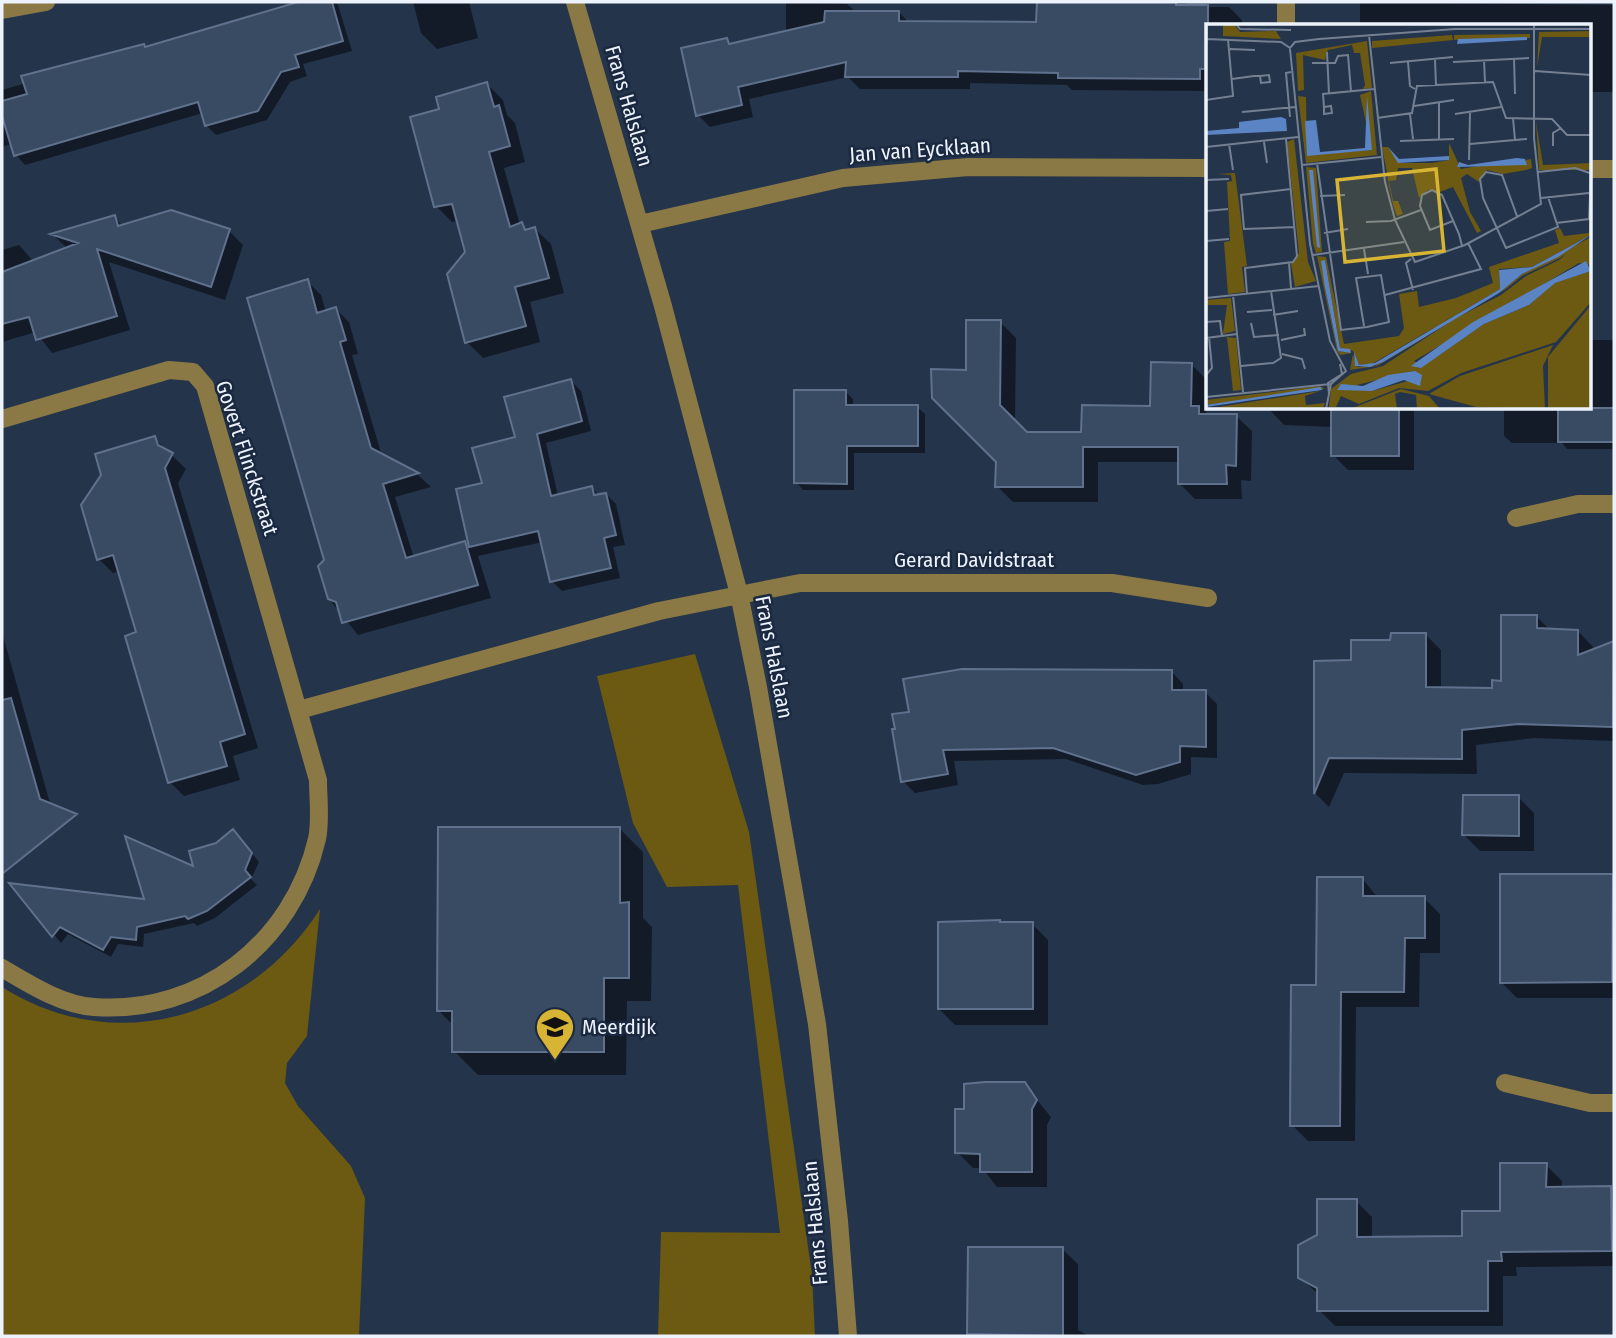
<svg xmlns="http://www.w3.org/2000/svg" width="1616" height="1338" viewBox="0 0 1616 1338" font-family="'Fira Sans Condensed',sans-serif">
	<style>
		.green { fill: #6c5912 }
		.shadow { fill: #0007 }
		.building { fill: #394a63; stroke: #5f718c; stroke-width: 2 }
		.lines { fill: none; stroke-linecap: round; stroke-linejoin: round }
		.minor { stroke: #8a7944; stroke-width: 18 }
		.labels { text-anchor: middle; dominant-baseline: central; stroke-width: 5; stroke-linejoin: round; paint-order: stroke }
		.street-label { font-size: 21px; fill: #edf3fc; stroke: #1a2940 }
		.poi-label { font-size: 21px; fill: #edf3fc; stroke: #1a2940; text-anchor: start }
		.inset-road { fill: none; stroke: #748092; stroke-width: 2 }
		.view { fill: #d7b434; fill-opacity: 0.15; stroke: #d7b434; stroke-width: 3.5 }
		.inset-edge { fill: none; stroke: #edf3fc; stroke-width: 3.5 }
	</style>
	<rect width="100%" height="100%" fill="#24344b"/>
	<path class="green" d="M 695,654 L 749,832 L 812,1275 L 815,1336 L 658,1336 L 661,1232 L 780,1233 L 738,885 L 667,887 L 633,823 L 597,676 Z
		M 320,909 L 307,1036 L 287,1063 L 285,1083 L 298,1106 L 351,1166 L 365,1198 L 359,1336 L 2,1336 L 2,987 C 114,1058 250,1019 320,909 Z"/>
	<path class="shadow" d="M 306,2 L 335,2 L 338,5 L 352,51 L 303,64 L 307,76 L 290,82 L 267,120 L 216,135 L 206,125 L 203,113 L 25,165 L 16,155 L 12,144 L 2,147 L 2,90 Z
		M 413,2 L 469,2 L 478,38 L 437,49 L 421,33 Z
		M 786,2 L 847,4 L 856,12 L 899,12 L 909,23 L 1038,24 L 1038,2 L 1187,2 L 1187,7 L 1229,7 L 1242,20 L 1242,26 L 1208,26 L 1208,91 L 1072,90 L 1067,85 L 970,83 L 970,89 L 860,89 L 848,77 L 749,99 L 753,117 L 710,127 L 698,115 L 727,40 L 732,45 L 786,33 Z
		M 1360,2 L 1614,5 L 1614,92 L 1590,92 L 1590,26 L 1360,26 Z
		M 487,84 L 503,100 L 507,115 L 515,123 L 525,162 L 504,168 L 520,225 L 528,231 L 535,229 L 551,244 L 564,293 L 530,302 L 540,342 L 483,358 L 467,342 L 467,252 L 458,221 L 452,222 L 436,206 L 442,110 Z
		M 114,217 L 123,226 L 229,231 L 243,245 L 225,300 L 109,262 L 130,330 L 52,353 L 36,332 L 2,342 L 2,250 L 19,245 L 34,262 L 68,249 L 53,235 Z
		M 307,281 L 321,295 L 326,312 L 336,309 L 349,322 L 358,354 L 352,355 L 382,456 L 418,475 L 431,487 L 395,497 L 414,558 L 465,543 L 472,549 L 458,490 L 484,484 L 517,438 L 571,381 L 581,391 L 591,431 L 546,443 L 558,496 L 592,488 L 600,496 L 606,494 L 616,504 L 625,545 L 613,547 L 620,578 L 562,591 L 552,581 L 543,542 L 478,556 L 491,598 L 358,635 L 329,599 Z
		M 1000,322 L 1016,338 L 1015,422 L 1026,433 L 1083,434 L 1152,408 L 1191,364 L 1207,380 L 1206,415 L 1236,416 L 1252,431 L 1251,481 L 1241,480 L 1242,499 L 1195,499 L 1179,483 L 1180,462 L 1098,462 L 1098,502 L 1013,502 L 997,486 L 997,461 L 968,372 Z
		M 1590,340 L 1614,340 L 1614,449 L 1567,449 L 1562,443 L 1512,443 L 1504,436 L 1504,408 L 1590,408 Z
		M 846,392 L 853,399 L 853,407 L 917,407 L 925,414 L 925,453 L 854,453 L 854,490 L 803,490 L 796,482 Z
		M 1268,408 L 1414,408 L 1414,470 L 1348,470 L 1333,455 L 1333,427 L 1284,425 Z
		M 154,438 L 186,469 L 178,483 L 258,748 L 233,756 L 240,780 L 184,796 L 170,782 L 139,634 L 120,571 L 113,573 L 99,559 Z
		M 1537,617 L 1550,630 L 1578,631 L 1593,647 L 1593,651 L 1614,644 L 1614,741 L 1534,738 L 1476,745 L 1477,774 L 1344,773 L 1329,807 L 1315,793 L 1316,662 L 1353,662 L 1392,642 L 1426,635 L 1441,650 L 1441,689 L 1494,690 L 1503,683 Z
		M 2,632 L 53,814 L 2,830 Z
		M 1172,672 L 1183,684 L 1183,692 L 1205,692 L 1217,704 L 1217,758 L 1191,757 L 1191,774 L 1158,784 L 1143,785 L 1066,759 L 954,761 L 958,785 L 915,793 L 903,781 L 894,731 Z
		M 1518,797 L 1534,813 L 1534,851 L 1480,851 L 1464,835 Z
		M 620,829 L 643,852 L 643,918 L 652,927 L 651,1001 L 627,1001 L 626,1075 L 478,1075 L 454,1051 L 454,1026 L 439,1011 Z
		M 240,839 L 259,862 L 251,879 L 257,885 L 215,918 L 197,926 L 194,923 L 144,934 L 143,947 L 118,944 L 111,957 L 68,934 L 61,943 L 13,885 L 146,901 Z
		M 1612,876 L 1614,998 L 1517,998 L 1501,982 Z
		M 1362,878 L 1378,898 L 1424,898 L 1440,914 L 1440,953 L 1420,953 L 1419,1007 L 1356,1007 L 1355,1141 L 1308,1141 L 1292,1125 L 1317,987 Z
		M 999,921 L 1002,924 L 1032,924 L 1048,940 L 1048,1025 L 955,1025 L 939,1009 Z
		M 1024,1084 L 1051,1117 L 1047,1125 L 1047,1187 L 997,1187 L 982,1168 L 973,1168 L 957,1152 L 965,1111 Z
		M 1546,1165 L 1562,1181 L 1562,1188 L 1611,1188 L 1614,1192 L 1614,1266 L 1516,1267 L 1517,1276 L 1503,1276 L 1503,1326 L 1335,1326 L 1319,1310 L 1319,1295 L 1300,1277 L 1318,1236 L 1356,1201 L 1372,1217 L 1372,1239 L 1464,1238 L 1502,1213 Z
		M 1062,1249 L 1078,1264 L 1078,1330 L 1089,1336 L 972,1336 L 969,1333 Z"/>
	<path class="building" d="M 298,2 L 332,2 L 343,41 L 295,55 L 299,67 L 281,72 L 258,111 L 205,126 L 198,102 L 14,156 L 2,116 L 2,101 L 27,94 L 21,76 L 144,44 L 145,47 Z
		M 1037,2 L 1176,2 L 1176,5 L 1208,5 L 1208,69 L 1200,69 L 1200,79 L 1058,78 L 1058,73 L 958,71 L 958,77 L 845,77 L 846,62 L 738,87 L 742,105 L 696,116 L 681,48 L 727,38 L 729,44 L 824,22 L 825,11 L 899,11 L 899,21 L 1036,22 Z
		M 487,82 L 494,107 L 499,105 L 510,146 L 489,152 L 510,227 L 522,222 L 525,230 L 535,227 L 549,278 L 515,287 L 526,326 L 465,343 L 447,274 L 465,252 L 452,204 L 434,207 L 410,117 L 439,109 L 436,97 Z
		M 171,210 L 230,229 L 211,287 L 97,249 L 117,316 L 36,340 L 29,317 L 2,324 L 2,272 L 78,243 L 50,234 L 115,215 L 118,226 Z
		M 308,279 L 317,313 L 336,307 L 346,340 L 340,342 L 371,448 L 419,473 L 383,484 L 406,558 L 465,541 L 478,585 L 342,623 L 336,602 L 328,599 L 318,566 L 324,560 L 247,298 Z
		M 966,320 L 1001,320 L 1000,405 L 1027,432 L 1081,432 L 1082,405 L 1150,406 L 1151,362 L 1192,363 L 1191,406 L 1199,406 L 1199,414 L 1237,414 L 1236,466 L 1226,465 L 1227,484 L 1178,484 L 1178,447 L 1083,447 L 1083,487 L 995,487 L 996,462 L 932,398 L 931,369 L 966,370 Z
		M 571,379 L 582,421 L 537,434 L 551,496 L 592,486 L 594,495 L 606,493 L 616,535 L 604,538 L 611,568 L 550,582 L 538,531 L 469,547 L 456,489 L 482,483 L 472,448 L 515,437 L 504,397 Z
		M 794,390 L 846,390 L 846,405 L 918,405 L 918,446 L 847,446 L 847,484 L 794,483 Z
		M 1331,408 L 1399,408 L 1399,456 L 1331,456 Z
		M 1558,408 L 1614,408 L 1614,442 L 1558,442 Z
		M 155,436 L 158,445 L 173,453 L 165,468 L 245,734 L 220,742 L 227,766 L 168,783 L 125,636 L 136,632 L 113,555 L 97,560 L 81,505 L 101,475 L 95,454 Z
		M 1501,615 L 1537,615 L 1537,628 L 1578,630 L 1578,655 L 1614,641 L 1613,727 L 1518,724 L 1462,730 L 1462,759 L 1329,758 L 1314,794 L 1314,661 L 1351,660 L 1351,640 L 1390,640 L 1391,633 L 1426,633 L 1426,687 L 1492,688 L 1492,680 L 1501,681 Z
		M 962,669 L 1172,670 L 1172,690 L 1206,690 L 1206,747 L 1180,746 L 1180,762 L 1136,775 L 1053,748 L 943,750 L 948,774 L 901,782 L 892,729 L 895,729 L 892,714 L 909,712 L 903,679 Z
		M 11,698 L 40,799 L 77,814 L 2,874 L 2,700 Z
		M 1463,795 L 1519,795 L 1519,836 L 1462,835 Z
		M 438,827 L 620,827 L 620,903 L 629,902 L 629,978 L 604,978 L 604,1052 L 452,1052 L 452,1011 L 437,1011 Z
		M 233,829 L 252,853 L 245,870 L 251,877 L 207,911 L 188,919 L 185,916 L 137,927 L 136,940 L 111,937 L 103,950 L 60,927 L 52,937 L 9,883 L 144,899 L 125,836 L 193,866 L 189,851 L 216,843 Z
		M 1500,874 L 1613,874 L 1612,982 L 1500,983 Z
		M 1317,877 L 1363,877 L 1363,896 L 1425,896 L 1425,938 L 1405,938 L 1404,992 L 1341,992 L 1340,1126 L 1290,1126 L 1291,985 L 1316,985 Z
		M 1000,920 L 1000,922 L 1033,922 L 1033,1009 L 938,1009 L 938,922 Z
		M 985,1082 L 1025,1082 L 1037,1100 L 1032,1109 L 1032,1172 L 980,1172 L 980,1154 L 955,1153 L 955,1109 L 964,1109 L 964,1084 Z
		M 1500,1163 L 1547,1163 L 1546,1187 L 1611,1186 L 1612,1251 L 1501,1252 L 1502,1261 L 1488,1261 L 1488,1311 L 1317,1311 L 1317,1288 L 1298,1278 L 1298,1245 L 1317,1235 L 1317,1199 L 1357,1199 L 1357,1237 L 1462,1236 L 1462,1211 L 1500,1211 Z
		M 968,1247 L 1063,1247 L 1063,1336 L 967,1334 Z"/>
	<g class="lines">
		<path class="minor" d="M 575,2 L 663,306 L 739,594 L 758,687 L 817,1024 L 839,1221 L 848,1336
			M 1286,2 L 1286,26
			M 2,10 L 46,2
			M 1590,169 L 1614,169
			M 640,224 L 843,178 L 968,167 L 1208,168
			M 2,419 L 169,370 L 193,372 L 205,386 L 318,780 C 318,798 321,821 317,839 C 293,942 201,1015 94,1007 C 62,1005 29,984 2,968
			M 1516,518 L 1578,504 L 1614,504
			M 299,710 L 659,611 L 800,583 L 1112,583 L 1208,598
			M 1505,1083 L 1590,1103 L 1614,1103"/>
	</g>
	<defs>
		<g id="school-pin" transform="scale(2.0125)"><path d="M0 17L-7.5 6A9.5 9.5 0 1 1 7.5 6Z" fill="#d7b434" stroke="#1a2940"/><path d="M0-5L7-2L0 1L-7-2ZM-4 1L0 2.5L4 1V4Q0 6-4 4Z" fill="#111"/></g>
	</defs>
	<g fill-rule="evenodd">
		<use href="#school-pin" x="555" y="1027"/>
	</g>
	<g class="labels">
		<g class="street-label">
			<text transform="translate(629 106) rotate(74)">Frans Halslaan</text>
			<text transform="translate(920 150) rotate(-4)">Jan van Eycklaan</text>
			<text transform="translate(247 458) rotate(72)">Govert Flinckstraat</text>
			<text x="974" y="560">Gerard Davidstraat</text>
			<text transform="translate(774 657) rotate(79)">Frans Halslaan</text>
			<text transform="translate(815 1223) rotate(-95)">Frans Halslaan</text>
		</g>
		<g class="poi-label">
			<text x="582" y="1027">Meerdijk</text>
		</g>
	</g>
	<g transform="translate(1206 24)">
		<rect width="385" height="385" fill="#24344b"/>
		<path d="M 17,0 L 28,0 L 34,8 L 70,7 L 75,15 L 17,12 ZM 385,7 L 385,13 L 336,13 L 331,44 L 333,8 ZM 324,10 L 324,14 L 248,16 L 248,11 ZM 246,11 L 247,16 L 166,24 L 166,17 ZM 161,17 L 166,64 L 157,65 L 159,61 L 154,29 L 148,29 L 146,21 L 122,26 L 119,36 L 97,31 L 98,66 L 92,67 L 90,29 ZM 165,67 L 171,131 L 100,139 L 92,72 L 100,73 L 101,131 L 166,126 L 154,71 ZM 330,98 L 337,141 L 385,139 L 385,146 L 333,146 ZM 88,115 L 102,238 L 110,257 L 89,263 L 85,240 L 93,229 L 81,118 ZM 243,119 L 255,145 L 287,139 L 320,141 L 320,136 L 325,135 L 326,144 L 320,146 L 297,150 L 281,146 L 273,158 L 261,150 L 255,154 L 264,188 L 275,207 L 271,209 L 247,163 L 234,168 L 222,166 L 213,174 L 206,144 L 192,144 L 190,156 L 183,157 L 187,177 L 192,177 L 197,190 L 191,192 L 187,181 L 176,123 L 182,123 L 194,139 L 226,139 L 243,136 ZM 100,143 L 110,144 L 116,228 L 110,229 L 107,220 ZM 29,149 L 41,242 L 36,243 L 39,268 L 22,270 L 18,218 L 24,217 L 21,158 L 26,157 L 25,151 L 12,150 ZM 385,162 L 385,211 L 326,243 L 293,245 L 294,265 L 166,340 L 153,341 L 147,327 L 134,324 L 119,236 L 119,264 L 132,327 L 146,329 L 134,331 L 131,327 L 111,232 L 120,233 L 138,320 L 193,312 L 198,304 L 193,270 L 211,267 L 213,283 L 250,274 L 287,259 L 283,243 L 353,219 L 349,206 L 354,204 L 358,212 L 383,209 ZM 385,213 L 385,241 L 373,239 L 208,337 L 217,342 L 278,300 L 323,281 L 348,259 L 385,247 L 385,278 L 350,318 L 255,349 L 222,367 L 193,364 L 153,380 L 135,372 L 130,383 L 123,383 L 125,365 L 145,350 L 177,342 L 250,294 L 295,271 L 320,252 L 353,236 L 361,229 L 354,234 L 316,252 L 300,265 L 259,288 L 247,293 L 218,314 L 171,342 L 144,346 L 147,330 L 151,343 L 169,342 L 242,295 L 293,269 L 316,250 ZM 207,347 L 202,357 L 166,367 L 151,361 ZM 25,274 L 29,307 L 17,310 L 21,281 L 0,281 L 0,276 ZM 385,281 L 385,385 L 342,385 L 342,333 ZM 21,313 L 30,314 L 35,366 L 27,367 ZM 347,321 L 337,342 L 339,385 L 270,383 L 223,370 L 254,352 ZM 114,362 L 119,365 L 0,381 L 0,376 ZM 195,365 L 223,372 L 234,385 L 211,385 L 210,371 L 194,368 L 189,370 L 191,385 L 144,385 ZM 114,367 L 99,372 L 100,381 L 119,379 L 117,385 L 0,385 Z" fill="#6c5912" fill-rule="evenodd"/>
		<path d="M 321,13 L 321,16 L 251,20 L 252,15 ZM 161,72 L 166,126 L 101,132 L 99,97 L 110,96 L 114,128 L 159,124 ZM 75,93 L 80,95 L 81,107 L 0,111 L 0,107 L 33,104 L 33,98 ZM 182,123 L 193,135 L 243,132 L 243,136 L 192,139 ZM 311,134 L 319,135 L 321,141 L 251,143 L 253,138 L 262,141 ZM 103,146 L 107,146 L 114,224 L 111,223 ZM 385,211 L 352,233 L 316,250 L 293,269 L 177,338 L 164,343 L 149,342 L 148,328 L 153,341 L 169,339 L 294,265 L 293,246 L 326,243 ZM 119,236 L 134,324 L 144,325 L 145,329 L 132,327 L 119,264 L 115,237 ZM 380,237 L 385,247 L 349,259 L 323,281 L 278,300 L 215,344 L 205,342 L 267,298 ZM 209,347 L 216,351 L 214,362 L 198,356 L 166,367 L 131,366 L 135,360 L 157,362 L 182,351 ZM 115,363 L 116,366 L 0,383 L 0,381 Z" fill="#5b84c4"/>
		<path class="inset-road" d="M 30,0 L 34,5 L 85,6M 163,11 L 179,158 L 189,196 L 209,238 L 259,221 L 335,180 L 328,114 L 328,0M 0,15 L 75,18 L 84,24 L 89,18 L 113,15 L 249,5 L 385,5M 0,23 L 1,0M 24,25 L 49,26M 84,25 L 104,220 L 124,317 L 140,347 L 125,360M 121,28 L 123,70M 308,34 L 309,70M 229,36 L 230,61M 278,36 L 279,58M 202,38 L 204,62 L 209,65M 247,38 L 323,34M 106,39 L 129,39 L 132,32 L 142,31 L 145,67M 184,39 L 247,33M 329,47 L 385,51M 26,55 L 48,52 L 54,52 L 63,51 L 64,58 L 55,59 L 54,52M 0,76 L 27,72 L 22,15M 125,82 L 126,89 L 118,90 L 118,83 ZM 208,82 L 248,76M 118,83 L 117,70 L 168,65M 36,88 L 89,83M 204,90 L 207,115M 249,90 L 295,83M 84,93 L 80,49 L 85,48M 171,94 L 206,89 L 211,62 L 287,58 L 300,94 L 346,95 L 361,111 L 385,111M 307,94 L 309,116M 233,116 L 233,79M 194,117 L 248,115M 58,118 L 61,139M 23,120 L 27,146M 264,120 L 321,115M 347,122 L 347,109 L 355,104M 0,123 L 92,113M 263,136 L 264,89M 111,139 L 135,306 L 161,303 L 183,298 L 175,251 L 150,254 L 158,302M 96,141 L 175,133M 332,148 L 369,144 L 384,149M 0,156 L 23,155M 85,165 L 35,171 L 38,205 L 89,203M 114,172 L 139,171M 335,174 L 383,169M 0,187 L 22,185M 311,192 L 296,151 L 280,148 L 274,155 L 277,174 L 300,224 L 352,203 L 342,173M 247,197 L 224,206 L 214,182 L 216,171 L 226,166 L 236,171 L 253,210 L 256,222M 160,198 L 185,197 L 215,186M 350,199 L 383,195 L 385,148M 118,209 L 142,205M 0,217 L 23,215M 158,225 L 162,250M 107,231 L 198,218M 205,235 L 200,239 L 207,266M 83,239 L 85,264M 41,270 L 39,244 L 87,238 L 91,232 L 80,115M 27,271 L 37,368M 179,271 L 275,245 L 262,219M 0,274 L 113,262M 41,288 L 66,286M 67,291 L 92,287M 0,298 L 14,297 L 16,312M 45,299 L 48,313 L 73,311M 0,314 L 31,310M 75,316 L 99,311 L 98,304M 76,330 L 96,335 L 99,345M 35,342 L 67,339 L 75,334 L 65,267M 0,351 L 6,344 L 3,313M 123,370 L 122,359 L 136,350 L 134,340M 0,373 L 125,360M 120,385 L 125,360"/>
		<path class="view" d="M 230,145 L 238,227 L 139,238 L 131,156 Z"/>
		<rect width="385" height="385" class="inset-edge"/>
	</g>
	<rect width="1616" height="1338" fill="none" stroke="#edf3fc" stroke-width="7"/>
</svg>
